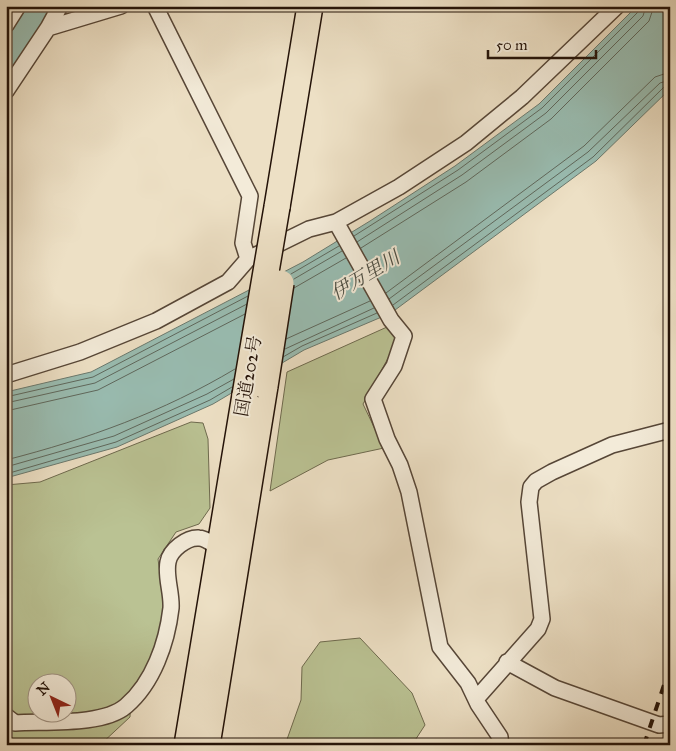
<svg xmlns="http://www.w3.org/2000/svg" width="676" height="751" viewBox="0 0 676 751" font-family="'IM FELL Great Primer','Noto Serif JP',serif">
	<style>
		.green { fill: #bac293; stroke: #6e6a4e; fill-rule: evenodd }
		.water { fill: #99bdb2; stroke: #6a796e }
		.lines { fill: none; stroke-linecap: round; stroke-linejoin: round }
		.shore { stroke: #5e685d; stroke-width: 1 }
		.river { stroke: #99bdb2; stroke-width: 26 }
		.minor-casing { stroke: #564637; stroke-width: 18 }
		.trunk-casing { stroke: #231208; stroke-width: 28 }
		.minor { stroke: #f3ebd9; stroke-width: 15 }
		.trunk { stroke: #ede0c5; stroke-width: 25 }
		.rail { stroke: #231208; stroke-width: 4; stroke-dasharray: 9 9; stroke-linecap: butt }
		.trunk-bridge-casing { stroke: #231208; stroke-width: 28; stroke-linecap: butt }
		.trunk-bridge { stroke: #ede0c5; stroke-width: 25 }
		.labels { text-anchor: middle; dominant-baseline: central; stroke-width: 4; stroke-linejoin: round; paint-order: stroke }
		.street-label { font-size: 18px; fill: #231208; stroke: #f3ebd9 }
		.water-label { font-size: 19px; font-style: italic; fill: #4c4e44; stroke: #f3ebd9 }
	</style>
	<rect width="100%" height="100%" fill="#ede0c5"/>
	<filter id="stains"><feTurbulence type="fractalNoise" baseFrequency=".004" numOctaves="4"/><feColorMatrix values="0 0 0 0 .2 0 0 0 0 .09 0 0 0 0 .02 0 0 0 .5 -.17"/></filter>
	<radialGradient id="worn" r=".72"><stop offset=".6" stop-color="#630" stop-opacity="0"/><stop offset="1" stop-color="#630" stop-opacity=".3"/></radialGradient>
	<path class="green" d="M 387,327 L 398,340 L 363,404 L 384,448 L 328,460 L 270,491 L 287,372 Z
		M 191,422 L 203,423 L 208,439 L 210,508 L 199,524 L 176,532 L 158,559 L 165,612 L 151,663 L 131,691 L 130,717 L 100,745 L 18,745 L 6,736 L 6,485 L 40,482 ZM 38,684 L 68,684 L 68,714 L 38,714 Z
		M 360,638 L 412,693 L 425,725 L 412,745 L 285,745 L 301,700 L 302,667 L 320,642 Z"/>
	<path class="water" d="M 637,6 L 670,6 L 670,89 L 596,161 L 391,313 L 304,350 L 213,404 L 117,447 L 6,478 L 6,392 L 91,372 L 303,262 L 370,221 L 455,166 L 539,104 Z"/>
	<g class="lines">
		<path class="shore" d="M 354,236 L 458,170 L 542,108 L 638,12 L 640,6
			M 357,242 L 462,175 L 546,113 L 643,16 L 646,6
			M 361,248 L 466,182 L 551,119 L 649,21 L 654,6
			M 291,274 L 339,246
			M 294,279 L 342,251
			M 294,288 L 346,258
			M 386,293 L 584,146 L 655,77 L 670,72
			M 389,299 L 588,152 L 660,83 L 670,80
			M 393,305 L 593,157 L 664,87 L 670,86
			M 286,339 L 370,301
			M 285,349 L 374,308
			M 283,357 L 302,346 L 377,313
			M 6,397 L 93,377 L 248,296
			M 6,403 L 95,383 L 247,304
			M 6,411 L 98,390 L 245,314
			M 6,460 C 88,439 163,412 235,369
			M 6,467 L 114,436 L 207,394 L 234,379
			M 6,474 L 116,442 L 210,400 L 232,387"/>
		<path class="river" d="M 6,56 L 38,6"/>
		<g class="minor-casing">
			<path id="minor" d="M 155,6 L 250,196 L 243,243 L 248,259
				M 6,25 L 18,6
				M 48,28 L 121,6
				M 6,91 L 48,28 L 60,6
				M 336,222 L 391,320 L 404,336 L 394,366 L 373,399 L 387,439 L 400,465 L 409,492 L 440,647 L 468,683 L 478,704 L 500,737 L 501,745
				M 6,375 L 80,352 L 156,321 L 228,282 L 248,259 L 309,229 L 336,222 L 399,187 L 466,143 L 522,97 L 617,6
				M 507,662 L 555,688 L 659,725 L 670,724
				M 476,699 L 538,629 L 542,619 L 529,502 L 531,487 L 536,481 L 552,472 L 612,445 L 670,430
				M 6,716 L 15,723 C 45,721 103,726 126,706 C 153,683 167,643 171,608 C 172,593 165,576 168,562 C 170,550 187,537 199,538 C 205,538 214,545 220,548"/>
		</g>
		<g class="trunk-casing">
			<path id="trunk" d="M 277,207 L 310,6
				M 187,745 L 245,395
				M 207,745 L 265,386"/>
		</g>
		<use href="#minor" class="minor"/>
		<use href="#trunk" class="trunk"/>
		<path class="rail" d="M 644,745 L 670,667"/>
		<g class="trunk-bridge-casing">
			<path id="trunk-bridge" d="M 265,386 L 281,283
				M 245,395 L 277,207"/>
		</g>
		<use href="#trunk-bridge" class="trunk-bridge"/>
	</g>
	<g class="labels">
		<g class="street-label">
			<text transform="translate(248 376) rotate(-80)">国道202号</text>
		</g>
		<g class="water-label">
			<text transform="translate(365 275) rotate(-31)">伊万里川</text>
		</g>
	</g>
	<rect width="676" height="751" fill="none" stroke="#ede0c5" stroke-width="25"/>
	<rect x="8" y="8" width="661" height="736" fill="none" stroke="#231208" stroke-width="2.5"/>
	<rect x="12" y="12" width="651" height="726" fill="none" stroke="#231208"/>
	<g transform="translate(52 698) rotate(317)"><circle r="24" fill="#f3ebd9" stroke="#a09485"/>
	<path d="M0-4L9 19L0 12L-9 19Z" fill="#8f2418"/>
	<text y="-8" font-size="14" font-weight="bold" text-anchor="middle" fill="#231208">N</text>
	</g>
	<path d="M488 50v8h108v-8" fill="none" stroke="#231208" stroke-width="2.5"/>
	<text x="496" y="50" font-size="15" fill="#231208" stroke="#f3ebd9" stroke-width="4" paint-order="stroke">50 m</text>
	<rect width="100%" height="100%" filter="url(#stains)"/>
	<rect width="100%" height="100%" fill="url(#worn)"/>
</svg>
